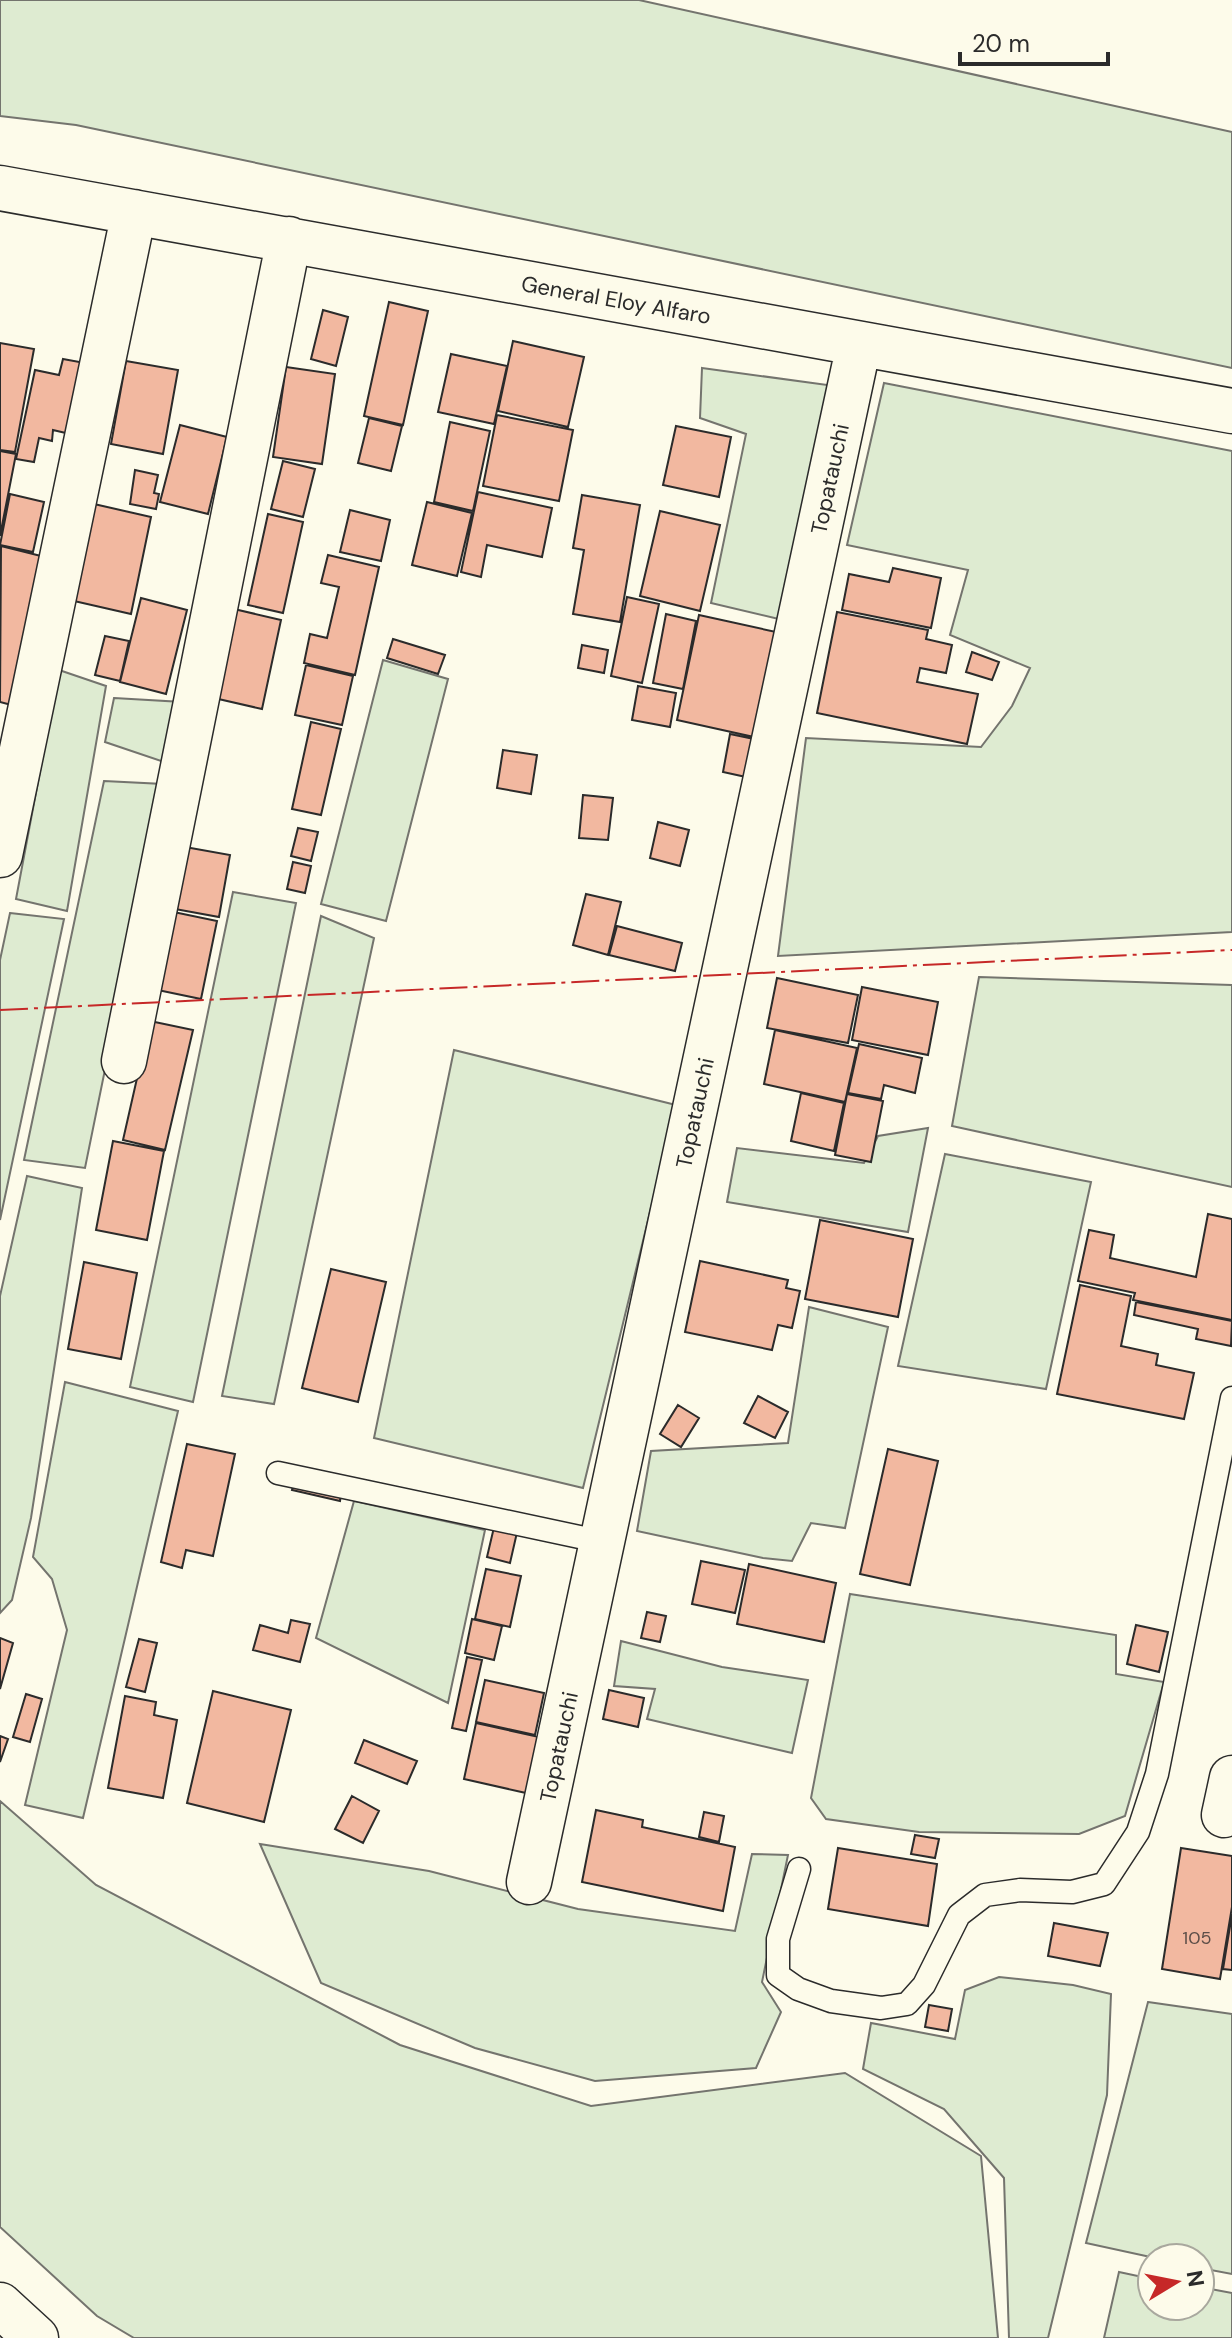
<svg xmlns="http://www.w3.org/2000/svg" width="1232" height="2338" viewBox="0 0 1232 2338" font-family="'DM Sans',sans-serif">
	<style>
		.green { fill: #deebd1; stroke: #74746e; stroke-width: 2 }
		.building { fill: #f2b8a0; stroke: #2b2b2b; stroke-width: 2 }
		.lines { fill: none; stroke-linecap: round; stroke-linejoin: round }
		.lane-casing { stroke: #2b2b2b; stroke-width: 25 }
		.street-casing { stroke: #2b2b2b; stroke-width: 47 }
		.lane { stroke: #fdfbea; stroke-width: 22 }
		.street { stroke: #fdfbea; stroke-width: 44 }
		.power { stroke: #c62828; stroke-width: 2; stroke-dasharray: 28 6 4 6; stroke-linecap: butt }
		.labels { text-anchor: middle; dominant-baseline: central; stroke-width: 6; stroke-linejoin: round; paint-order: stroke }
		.number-label { font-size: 18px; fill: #5d4e48 }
		.street-label { font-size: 22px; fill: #2b2b2b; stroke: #fdfbea }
	</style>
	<rect width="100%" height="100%" fill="#fdfbea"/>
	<path class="green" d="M 0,0 L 639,0 L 1232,132 L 1232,368 L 76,125 L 0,116 Z
		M 702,368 L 835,386 L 783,620 L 711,603 L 746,434 L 700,418 Z
		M 884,383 L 1232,451 L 1232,932 L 778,956 L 806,738 L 981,747 L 1012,706 L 1030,668 L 950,635 L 968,570 L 847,545 Z
		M 383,660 L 448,679 L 386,921 L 321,904 Z
		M 59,670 L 106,686 L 67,911 L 16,899 Z
		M 114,698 L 182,702 L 173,765 L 105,742 Z
		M 104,781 L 163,784 L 85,1168 L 24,1160 Z
		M 233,892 L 296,903 L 193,1402 L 130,1387 Z
		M 10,913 L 64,919 L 0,1220 L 0,960 Z
		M 321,916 L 374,938 L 274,1404 L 222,1396 Z
		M 979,977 L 1232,985 L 1232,1187 L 952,1126 Z
		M 454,1050 L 676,1105 L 583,1488 L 374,1438 Z
		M 928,1128 L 908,1232 L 727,1202 L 737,1148 L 864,1163 L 878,1136 Z
		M 945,1154 L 1091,1182 L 1046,1389 L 898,1366 Z
		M 27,1176 L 82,1188 L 31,1518 L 12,1600 L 0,1613 L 0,1296 Z
		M 809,1307 L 888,1327 L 845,1528 L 811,1523 L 792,1561 L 763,1558 L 637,1531 L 651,1451 L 788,1443 Z
		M 65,1382 L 178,1411 L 83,1818 L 25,1805 L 67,1630 L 52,1579 L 33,1557 Z
		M 354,1501 L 485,1530 L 448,1703 L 316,1638 Z
		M 850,1594 L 1116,1635 L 1116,1674 L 1164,1682 L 1125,1816 L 1079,1834 L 919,1832 L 826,1819 L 811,1798 Z
		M 621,1641 L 722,1667 L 808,1680 L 792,1753 L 647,1719 L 655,1689 L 614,1686 Z
		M 0,1801 L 96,1885 L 400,2045 L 591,2106 L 845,2073 L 981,2156 L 998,2338 L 134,2338 L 97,2316 L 0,2227 Z
		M 260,1844 L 429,1871 L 578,1909 L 735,1931 L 752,1854 L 788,1855 L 762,1982 L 781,2012 L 756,2068 L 595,2081 L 475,2048 L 321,1983 Z
		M 999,1977 L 1073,1985 L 1111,1994 L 1107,2095 L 1048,2338 L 1009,2338 L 1004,2178 L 944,2109 L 863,2069 L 871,2023 L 955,2039 L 965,1990 Z
		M 1148,2002 L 1232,2014 L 1232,2274 L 1200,2268 L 1200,2258 L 1155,2258 L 1086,2243 Z
		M 1119,2272 L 1152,2279 L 1152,2306 L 1200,2306 L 1200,2287 L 1232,2293 L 1232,2338 L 1104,2338 Z"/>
	<path class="building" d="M 389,302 L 428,311 L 403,425 L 364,416 Z
		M 323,310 L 348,317 L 336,366 L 311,359 Z
		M 513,341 L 584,357 L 568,427 L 498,411 Z
		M 0,343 L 34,349 L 15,452 L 0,450 Z
		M 451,354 L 507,366 L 494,424 L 438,412 Z
		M 63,359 L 85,363 L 70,434 L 53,430 L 52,441 L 39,438 L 34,462 L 16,459 L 35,370 L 59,375 Z
		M 126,361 L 178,370 L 163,454 L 111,444 Z
		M 286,367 L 335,374 L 322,464 L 273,457 Z
		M 497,415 L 573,430 L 559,501 L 483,486 Z
		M 369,418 L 402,426 L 391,471 L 358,463 Z
		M 450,422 L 490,431 L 473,511 L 434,502 Z
		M 180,425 L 227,437 L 208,514 L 160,502 Z
		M 676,426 L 731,437 L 719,497 L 663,485 Z
		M 0,451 L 16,454 L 0,536 Z
		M 283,461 L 315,469 L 303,517 L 271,509 Z
		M 135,470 L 158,475 L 154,493 L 159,494 L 156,509 L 130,504 Z
		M 478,492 L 552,508 L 542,557 L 487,545 L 481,577 L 461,572 Z
		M 10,494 L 44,502 L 33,552 L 0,545 Z
		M 582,495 L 640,505 L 620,622 L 573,614 L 584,550 L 573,548 Z
		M 427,502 L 472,513 L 457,576 L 412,565 Z
		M 94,504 L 151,517 L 131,614 L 74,601 Z
		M 350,510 L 390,520 L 381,561 L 340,552 Z
		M 660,511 L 720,525 L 700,611 L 640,596 Z
		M 268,514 L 303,522 L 283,613 L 248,605 Z
		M 1,546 L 53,559 L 19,707 L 0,702 Z
		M 328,555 L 379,567 L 355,675 L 304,663 L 310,634 L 327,638 L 339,587 L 321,583 Z
		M 893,568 L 941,578 L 931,628 L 842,610 L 849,574 L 889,582 Z
		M 627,597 L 659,604 L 642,683 L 611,676 Z
		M 141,598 L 187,610 L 166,694 L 120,682 Z
		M 234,609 L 281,620 L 262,709 L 214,698 Z
		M 837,612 L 928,630 L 926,639 L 952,645 L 946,673 L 920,668 L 917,682 L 978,694 L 967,744 L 817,713 Z
		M 666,614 L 696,621 L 683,689 L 653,683 Z
		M 699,615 L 776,632 L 754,737 L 677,720 Z
		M 105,636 L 129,641 L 120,681 L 95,675 Z
		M 393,639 L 445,655 L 438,674 L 387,658 Z
		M 582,645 L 608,650 L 604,673 L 578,668 Z
		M 972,652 L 999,662 L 992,680 L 966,672 Z
		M 306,665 L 353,676 L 342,725 L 295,715 Z
		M 638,686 L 676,693 L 670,727 L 632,720 Z
		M 311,722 L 341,729 L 321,815 L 292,809 Z
		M 730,734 L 754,739 L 746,777 L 723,772 Z
		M 503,750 L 537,755 L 531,794 L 497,788 Z
		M 583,795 L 613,798 L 608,840 L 579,838 Z
		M 658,822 L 689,830 L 680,866 L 650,858 Z
		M 298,828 L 318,832 L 311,861 L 291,856 Z
		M 174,845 L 230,855 L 219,917 L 164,907 Z
		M 293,862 L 311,866 L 305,893 L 287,889 Z
		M 586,894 L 621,902 L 608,955 L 573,945 Z
		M 164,910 L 217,921 L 201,999 L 148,988 Z
		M 617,926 L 682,943 L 675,971 L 609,955 Z
		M 777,978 L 858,995 L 848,1043 L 767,1028 Z
		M 862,987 L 938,1002 L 928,1055 L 852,1040 Z
		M 150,1021 L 193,1030 L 165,1150 L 123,1140 Z
		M 775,1030 L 857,1048 L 845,1102 L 764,1084 Z
		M 859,1044 L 922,1058 L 915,1093 L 884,1085 L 881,1099 L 848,1093 Z
		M 801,1093 L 844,1103 L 834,1151 L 791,1141 Z
		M 847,1094 L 883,1101 L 871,1162 L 835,1155 Z
		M 113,1141 L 164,1151 L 147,1240 L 96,1230 Z
		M 1208,1214 L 1232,1219 L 1232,1320 L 1133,1300 L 1135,1293 L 1078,1281 L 1089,1230 L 1114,1235 L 1110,1258 L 1196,1277 Z
		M 820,1220 L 913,1239 L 898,1317 L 805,1299 Z
		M 700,1261 L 788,1280 L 786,1288 L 800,1291 L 792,1328 L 778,1325 L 772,1350 L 685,1332 Z
		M 84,1262 L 137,1273 L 121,1359 L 68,1349 Z
		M 331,1269 L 386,1282 L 358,1402 L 302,1388 Z
		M 1080,1285 L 1131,1296 L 1121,1346 L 1158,1354 L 1156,1365 L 1194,1373 L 1184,1419 L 1057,1394 Z
		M 1136,1302 L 1232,1321 L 1231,1346 L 1196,1339 L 1198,1329 L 1134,1315 Z
		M 758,1396 L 788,1412 L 775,1438 L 744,1423 Z
		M 678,1405 L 699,1418 L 681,1447 L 660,1434 Z
		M 187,1444 L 235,1454 L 213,1556 L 186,1550 L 182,1568 L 161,1562 Z
		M 888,1449 L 938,1461 L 910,1585 L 860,1574 Z
		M 295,1478 L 342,1489 L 340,1501 L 292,1490 Z
		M 495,1523 L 518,1528 L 510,1563 L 487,1557 Z
		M 701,1561 L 745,1570 L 735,1613 L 692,1604 Z
		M 749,1564 L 836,1583 L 824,1642 L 737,1624 Z
		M 486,1569 L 521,1576 L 510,1627 L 475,1619 Z
		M 647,1612 L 666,1616 L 660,1642 L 641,1638 Z
		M 472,1619 L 502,1626 L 494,1660 L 465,1653 Z
		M 291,1620 L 310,1624 L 300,1662 L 253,1650 L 260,1625 L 288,1633 Z
		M 1136,1625 L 1168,1632 L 1159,1672 L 1127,1664 Z
		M 0,1638 L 13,1643 L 0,1689 Z
		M 139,1639 L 157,1643 L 145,1692 L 126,1687 Z
		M 467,1657 L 482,1660 L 466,1731 L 452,1728 Z
		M 485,1680 L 544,1693 L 535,1735 L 476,1722 Z
		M 609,1690 L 644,1698 L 638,1727 L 603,1719 Z
		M 213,1691 L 291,1710 L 264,1822 L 187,1803 Z
		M 26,1694 L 42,1699 L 30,1742 L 13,1737 Z
		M 125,1696 L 156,1702 L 154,1715 L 177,1720 L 163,1798 L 108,1788 Z
		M 476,1723 L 539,1737 L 526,1793 L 464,1779 Z
		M 0,1736 L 8,1739 L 0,1762 Z
		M 364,1740 L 417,1761 L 407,1784 L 355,1763 Z
		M 352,1796 L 379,1811 L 363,1843 L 335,1829 Z
		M 596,1810 L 643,1820 L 642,1827 L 735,1847 L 723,1911 L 582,1882 Z
		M 704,1812 L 724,1816 L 719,1842 L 699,1837 Z
		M 915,1835 L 939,1839 L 935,1858 L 911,1854 Z
		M 838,1848 L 937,1864 L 928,1926 L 828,1909 Z
		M 1181,1848 L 1232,1856 L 1232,1907 L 1220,1979 L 1162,1969 Z
		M 1232,1914 L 1232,1970 L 1223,1969 Z
		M 1054,1923 L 1108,1933 L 1100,1966 L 1048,1956 Z
		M 929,2005 L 952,2009 L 948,2031 L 925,2027 Z"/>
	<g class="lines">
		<g class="lane-casing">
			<path id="lane" d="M 278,1473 L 603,1542
				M 799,1869 L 778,1939 L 778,1975 L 798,1989 L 831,2001 L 881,2008 L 907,2004 L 924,1985 L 959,1915 L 985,1895 L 1020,1890 L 1072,1892 L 1104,1884 L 1138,1832 L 1157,1774 L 1232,1398"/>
		</g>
		<g class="street-casing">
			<path id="street" d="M 0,188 L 1232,411
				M 0,855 L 134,212
				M 124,1061 L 289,239
				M 1224,1815 L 1232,1778
				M 529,1882 L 859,344
				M 0,2305 L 36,2338"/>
		</g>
		<use href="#lane" class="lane"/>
		<use href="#street" class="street"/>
		<path class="power" d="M 0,1010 L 1232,950"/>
	</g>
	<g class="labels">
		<g class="number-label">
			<text x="1197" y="1938">105</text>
		</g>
		<g class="street-label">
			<text transform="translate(616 300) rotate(10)">General Eloy Alfaro</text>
			<text transform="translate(830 479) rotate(-78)">Topatauchi</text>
			<text transform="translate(695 1113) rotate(-78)">Topatauchi</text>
			<text transform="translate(559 1747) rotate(-78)">Topatauchi</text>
		</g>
	</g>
	<g transform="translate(1176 2282) rotate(80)"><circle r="38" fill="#fdfbea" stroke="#a9a89e" stroke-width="2"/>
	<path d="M0-6L14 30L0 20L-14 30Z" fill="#c62828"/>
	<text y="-12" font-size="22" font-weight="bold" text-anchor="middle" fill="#2b2b2b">N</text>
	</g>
	<path d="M960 52v12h148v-12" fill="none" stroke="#2b2b2b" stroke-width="4"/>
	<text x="972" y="52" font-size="24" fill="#2b2b2b" stroke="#fdfbea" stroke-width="6" paint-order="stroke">20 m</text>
</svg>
